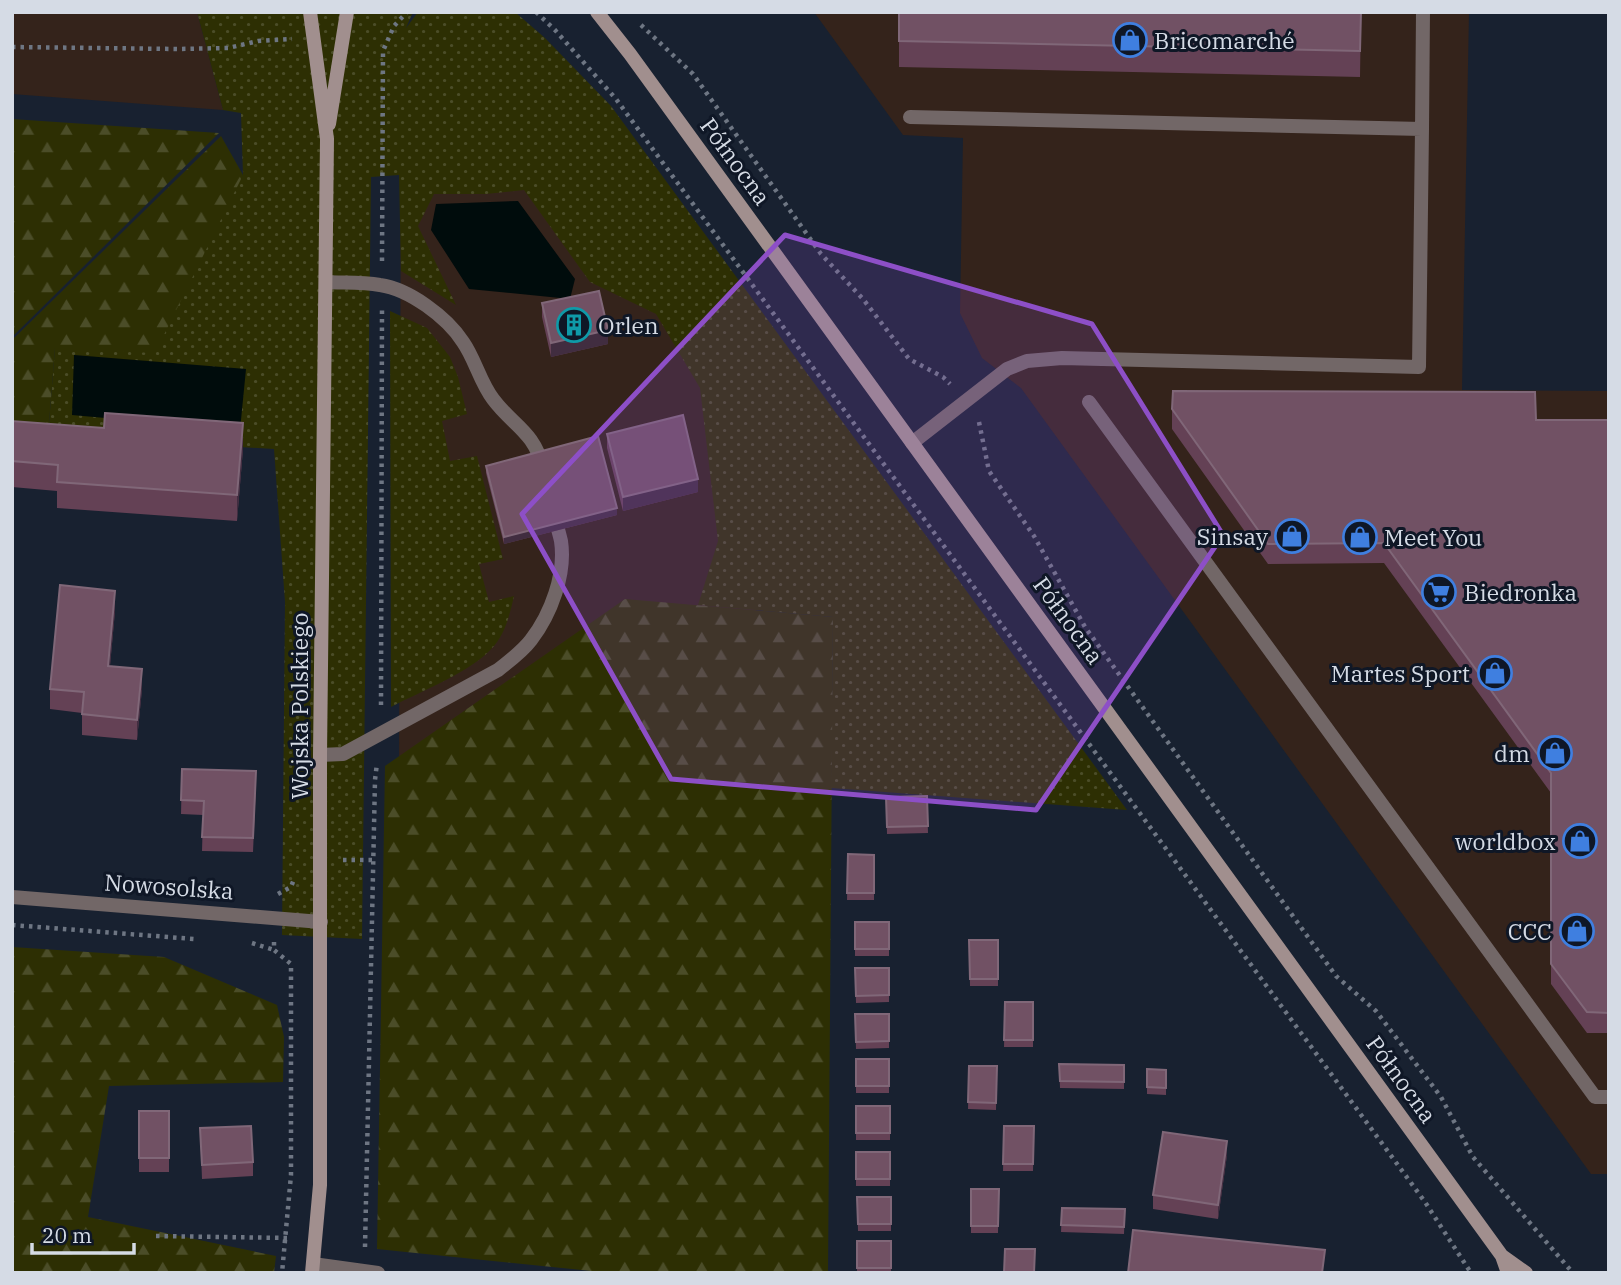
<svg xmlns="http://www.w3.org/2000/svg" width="1621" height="1285" viewBox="0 0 1621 1285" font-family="'IBM Plex Serif',serif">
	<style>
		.commercial { fill: #34231b }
		.grass { fill: url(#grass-dots) }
		.forest { fill: url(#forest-firs) }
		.water { fill: #000c0c }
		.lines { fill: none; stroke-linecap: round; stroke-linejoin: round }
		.path { stroke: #6e7683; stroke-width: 4.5; stroke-dasharray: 3.5 5; stroke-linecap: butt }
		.lane { stroke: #726767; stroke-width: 14 }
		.street { stroke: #726767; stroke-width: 14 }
		.secondary { stroke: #a18f8e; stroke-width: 14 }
		.wall { fill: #644155 }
		.shaded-wall { fill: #412d40 }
		.building { fill: #715164; stroke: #806778; stroke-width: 2 }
		.marked { fill: #8d4fc7; fill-opacity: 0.2; stroke: #8d4fc7; stroke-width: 5; stroke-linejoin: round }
		.labels { text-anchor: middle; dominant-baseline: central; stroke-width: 6; stroke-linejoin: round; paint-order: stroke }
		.poi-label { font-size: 23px; fill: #d5dbe5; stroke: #0f1726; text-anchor: end }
		.street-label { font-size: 23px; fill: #d5dbe5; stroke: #0f1726 }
	</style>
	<defs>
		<pattern id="grass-dots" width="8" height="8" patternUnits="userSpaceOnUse" patternTransform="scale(1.75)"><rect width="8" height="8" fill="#2d2f03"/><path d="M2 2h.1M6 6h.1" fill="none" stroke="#4b4d28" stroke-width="1.8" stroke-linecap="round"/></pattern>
		<pattern id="forest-firs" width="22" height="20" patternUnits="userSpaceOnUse" patternTransform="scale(1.75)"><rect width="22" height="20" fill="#2d2f03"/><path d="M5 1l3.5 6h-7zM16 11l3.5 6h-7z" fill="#4b4d28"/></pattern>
	</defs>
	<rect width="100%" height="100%" fill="#182130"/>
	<path class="commercial" d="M 12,12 L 197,12 L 223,110 L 12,94 Z
		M 814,12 L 1469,12 L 1462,390 L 1609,391 L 1609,1174 L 1591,1174 L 1021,388 L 982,358 L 960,313 L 963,138 L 903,135 Z
		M 401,126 L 565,144 L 728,324 L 767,605 L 399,784 Z"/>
	<path class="grass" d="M 197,12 L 413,12 L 406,28 L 418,12 L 515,12 L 545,38 L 611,106 L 1127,810 L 831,788 L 833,617 L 698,605 L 718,541 L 700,388 L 656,314 L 590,282 L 524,190 L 486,194 L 434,194 L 418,226 L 456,305 L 401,271 L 399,175 L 371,177 L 362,939 L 282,935 L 285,602 L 274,449 L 48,436 L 55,348 L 243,175 L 241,113 L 223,110 Z
		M 390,311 L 427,328 L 450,357 L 458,377 L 467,414 L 442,421 L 450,461 L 477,456 L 503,559 L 479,564 L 489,602 L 514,596 C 510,613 506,632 494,646 C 472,672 421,691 391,707 Z"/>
	<path class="forest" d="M 12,119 L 219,133 L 12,337 Z
		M 221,136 L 243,175 L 155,353 L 55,348 L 48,436 L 12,433 L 12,340 Z
		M 625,599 L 833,617 L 828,1273 L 611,1273 L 377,1249 L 385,766 Z
		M 12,947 L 164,957 L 277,1005 L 284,1037 L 283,1082 L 109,1086 L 88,1217 L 276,1256 L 274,1273 L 12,1273 Z"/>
	<path class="water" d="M 518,201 L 575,279 L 570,299 L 469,289 L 431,230 L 436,204 Z
		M 74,355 L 246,369 L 240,430 L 72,415 Z"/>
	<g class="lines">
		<path class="path" d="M 536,12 L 555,30 L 616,99 L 1425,1202 L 1471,1273
			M 641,25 L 693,74 L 821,254 L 863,299 L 909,359 L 943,377 L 950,384
			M 12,47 L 178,49 L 228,48 L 258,41 L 292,39
			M 382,261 L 383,51 L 394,26 L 407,12
			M 979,422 L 989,471 L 1034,536 L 1085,627 L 1336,976 L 1376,1011 L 1441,1097 L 1473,1157 L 1573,1273
			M 381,705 L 382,308
			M 343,860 L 373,860
			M 278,894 L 291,887 L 294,879
			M 12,925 L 194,939
			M 274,942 L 274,950 L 291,964 L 291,1175 L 282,1273
			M 252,943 L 274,950
			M 156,1236 L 288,1238
			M 365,1247 L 375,780 L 377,763"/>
		<path class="lane" d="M 910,117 L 1422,129 L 1419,367 L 1062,358 L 1027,361 L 1007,369 L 912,443
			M 1422,129 L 1423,12
			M 326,282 C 343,283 362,282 380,285 C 409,289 447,317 463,342 C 475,359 480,382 493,399 C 513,426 534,431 543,468
			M 1089,402 L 1595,1097 L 1609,1097
			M 320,755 L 343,754 L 498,670 C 509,661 522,652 531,640 C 551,614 566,574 561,541 C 559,532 556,523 554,514"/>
		<path class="street" d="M 12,897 L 321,922
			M 313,1264 L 378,1273"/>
		<path class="secondary" d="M 310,12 L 327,139 L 320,755 L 320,1185 L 312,1273
			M 597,12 L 630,54 L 1502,1256 L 1508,1273
			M 329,124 L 347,12
			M 1502,1256 L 1526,1273"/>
	</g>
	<path class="wall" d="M 899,12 L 1361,12 L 1360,77 L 899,67 Z
		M 542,303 L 608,344 L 551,357 L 542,317 Z
		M 1172,409 L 1536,420 L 1609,420 L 1609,1033 L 1587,1033 L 1551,984 L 1551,793 L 1384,563 L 1268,564 L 1172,429 Z
		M 12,421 L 243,449 L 237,521 L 57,508 L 57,491 L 12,487 Z
		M 607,434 L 698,492 L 623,511 L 607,448 Z
		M 486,466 L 617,515 L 504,544 L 486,473 Z
		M 115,611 L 110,666 L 142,689 L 137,740 L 82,735 L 82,713 L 50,709 L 50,689 Z
		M 182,769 L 256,784 L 253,852 L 202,851 L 203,815 L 181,814 Z
		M 927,796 L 928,833 L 887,834 L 886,797 Z
		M 848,854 L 874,855 L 874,900 L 847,900 Z
		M 855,922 L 889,922 L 889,956 L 855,956 Z
		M 969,940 L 998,940 L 998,986 L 970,986 Z
		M 855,968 L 889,968 L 889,1002 L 856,1003 Z
		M 1005,1002 L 1033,1002 L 1033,1047 L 1004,1047 Z
		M 855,1014 L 889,1014 L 889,1048 L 856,1049 Z
		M 856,1059 L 889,1059 L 889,1093 L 856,1093 Z
		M 1059,1064 L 1124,1065 L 1124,1089 L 1060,1088 Z
		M 969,1066 L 997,1066 L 996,1110 L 968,1109 Z
		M 1147,1069 L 1166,1070 L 1166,1095 L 1147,1094 Z
		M 856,1106 L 890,1106 L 890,1140 L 856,1140 Z
		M 139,1111 L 169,1111 L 169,1172 L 139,1172 Z
		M 1004,1126 L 1034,1126 L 1033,1171 L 1003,1171 Z
		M 200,1128 L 253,1162 L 253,1176 L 202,1179 Z
		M 856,1152 L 890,1152 L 890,1186 L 856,1186 Z
		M 1227,1155 L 1218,1219 L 1153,1209 L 1153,1195 Z
		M 971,1189 L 999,1189 L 998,1233 L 971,1233 Z
		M 857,1197 L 891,1197 L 891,1231 L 858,1231 Z
		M 1062,1208 L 1125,1209 L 1124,1234 L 1061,1232 Z
		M 857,1241 L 891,1241 L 891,1273 L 857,1273 Z"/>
	<path class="shaded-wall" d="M 608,330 L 608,344 L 551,357 L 551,343 Z
		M 243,423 L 243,449 L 237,521 L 237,495 Z
		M 698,479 L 698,492 L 623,511 L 623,497 Z
		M 617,508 L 617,515 L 504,544 L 504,537 Z
		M 115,591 L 115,611 L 108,686 L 108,666 Z
		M 142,669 L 142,689 L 137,740 L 137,720 Z
		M 1227,1141 L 1227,1155 L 1218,1219 L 1218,1205 Z"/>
	<path class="building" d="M 899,12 L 1361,12 L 1360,51 L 899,41 Z
		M 599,291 L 608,330 L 551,343 L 542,303 Z
		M 1173,391 L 1535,392 L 1536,420 L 1609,420 L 1609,1013 L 1587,1012 L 1551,964 L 1551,773 L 1384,543 L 1268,544 L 1172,409 Z
		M 105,413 L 243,423 L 237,495 L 57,482 L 58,465 L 12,461 L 12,421 L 104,428 Z
		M 683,415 L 698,479 L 623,497 L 607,434 Z
		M 598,436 L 617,508 L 504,537 L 486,466 Z
		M 60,585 L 115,591 L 108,666 L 142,669 L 137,720 L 82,714 L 84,692 L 50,689 Z
		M 182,769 L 256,771 L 253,838 L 202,837 L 204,801 L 181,800 Z
		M 927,796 L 928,826 L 887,827 L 886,797 Z
		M 848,854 L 874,855 L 874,893 L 847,893 Z
		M 855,922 L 889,922 L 889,949 L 855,949 Z
		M 969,940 L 998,940 L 998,979 L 970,979 Z
		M 855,968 L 889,968 L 889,995 L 856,996 Z
		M 1005,1002 L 1033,1002 L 1033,1040 L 1004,1040 Z
		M 855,1014 L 889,1014 L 889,1041 L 856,1042 Z
		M 856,1059 L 889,1059 L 889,1086 L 856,1086 Z
		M 1059,1064 L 1124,1065 L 1124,1082 L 1060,1081 Z
		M 969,1066 L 997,1066 L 996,1103 L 968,1102 Z
		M 1147,1069 L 1166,1070 L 1166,1088 L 1147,1087 Z
		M 856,1106 L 890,1106 L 890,1133 L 856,1133 Z
		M 139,1111 L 169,1111 L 169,1158 L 139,1158 Z
		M 251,1126 L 253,1162 L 202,1165 L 200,1128 Z
		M 1004,1126 L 1034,1126 L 1033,1164 L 1003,1164 Z
		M 1163,1132 L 1227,1141 L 1218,1205 L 1153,1195 Z
		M 856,1152 L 890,1152 L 890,1179 L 856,1179 Z
		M 971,1189 L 999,1189 L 998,1226 L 971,1226 Z
		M 857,1197 L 891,1197 L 891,1224 L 858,1224 Z
		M 1062,1208 L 1125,1209 L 1124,1227 L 1061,1225 Z
		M 1133,1230 L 1325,1250 L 1322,1273 L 1128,1273 Z
		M 857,1241 L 891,1241 L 891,1268 L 857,1268 Z
		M 1005,1249 L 1035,1249 L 1034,1273 L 1004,1273 Z"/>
	<path class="marked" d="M 785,235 L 1092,324 L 1223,535 L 1036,810 L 671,779 L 522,514 Z"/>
	<defs>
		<g id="shop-ring" transform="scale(1.75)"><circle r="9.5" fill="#0f1726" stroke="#3f7fe0" stroke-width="1.5"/><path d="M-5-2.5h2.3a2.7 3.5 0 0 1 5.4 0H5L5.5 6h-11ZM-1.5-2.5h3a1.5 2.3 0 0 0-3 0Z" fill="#3f7fe0"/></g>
		<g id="building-ring" transform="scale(1.75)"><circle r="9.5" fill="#0f1726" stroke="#0f9aa8" stroke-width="1.5"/><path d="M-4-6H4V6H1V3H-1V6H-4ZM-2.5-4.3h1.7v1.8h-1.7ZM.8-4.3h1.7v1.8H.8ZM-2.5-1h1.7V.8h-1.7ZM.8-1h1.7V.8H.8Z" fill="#0f9aa8"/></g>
		<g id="supermarket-ring" transform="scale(1.75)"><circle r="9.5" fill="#0f1726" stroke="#3f7fe0" stroke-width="1.5"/><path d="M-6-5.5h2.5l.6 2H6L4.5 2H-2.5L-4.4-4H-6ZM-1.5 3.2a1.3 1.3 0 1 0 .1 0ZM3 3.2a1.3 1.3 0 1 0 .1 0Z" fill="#3f7fe0"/></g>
	</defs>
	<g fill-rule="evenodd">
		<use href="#shop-ring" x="1130" y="40"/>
		<use href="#building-ring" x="574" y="325"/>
		<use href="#shop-ring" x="1292" y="536"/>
		<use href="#shop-ring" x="1360" y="537"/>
		<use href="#supermarket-ring" x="1439" y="592"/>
		<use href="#shop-ring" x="1495" y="673"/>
		<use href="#shop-ring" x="1555" y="753"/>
		<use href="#shop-ring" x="1580" y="841"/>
		<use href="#shop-ring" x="1577" y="931"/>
	</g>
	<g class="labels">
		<g class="poi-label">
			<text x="1154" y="40" text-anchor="start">Bricomarché</text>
			<text x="598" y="325" text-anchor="start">Orlen</text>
			<text x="1268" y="536">Sinsay</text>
			<text x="1384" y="537" text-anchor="start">Meet You</text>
			<text x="1464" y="592" text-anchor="start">Biedronka</text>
			<text x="1470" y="673">Martes Sport</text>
			<text x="1530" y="753">dm</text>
			<text x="1556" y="841">worldbox</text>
			<text x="1552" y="931">CCC</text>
		</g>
		<g class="street-label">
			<text transform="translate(736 161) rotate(54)">Północna</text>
			<text transform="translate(1069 620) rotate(54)">Północna</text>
			<text transform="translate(299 706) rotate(-90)">Wojska Polskiego</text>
			<text transform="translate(169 886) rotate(4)">Nowosolska</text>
			<text transform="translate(1402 1079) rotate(54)">Północna</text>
		</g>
	</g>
	<rect width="1621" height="1285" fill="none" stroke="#d5dbe5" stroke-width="28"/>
	<path d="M32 1243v10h102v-10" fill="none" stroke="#d5dbe5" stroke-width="3.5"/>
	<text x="42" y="1243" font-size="21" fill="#d5dbe5" stroke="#0f1726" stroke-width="5" paint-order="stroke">20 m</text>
</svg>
